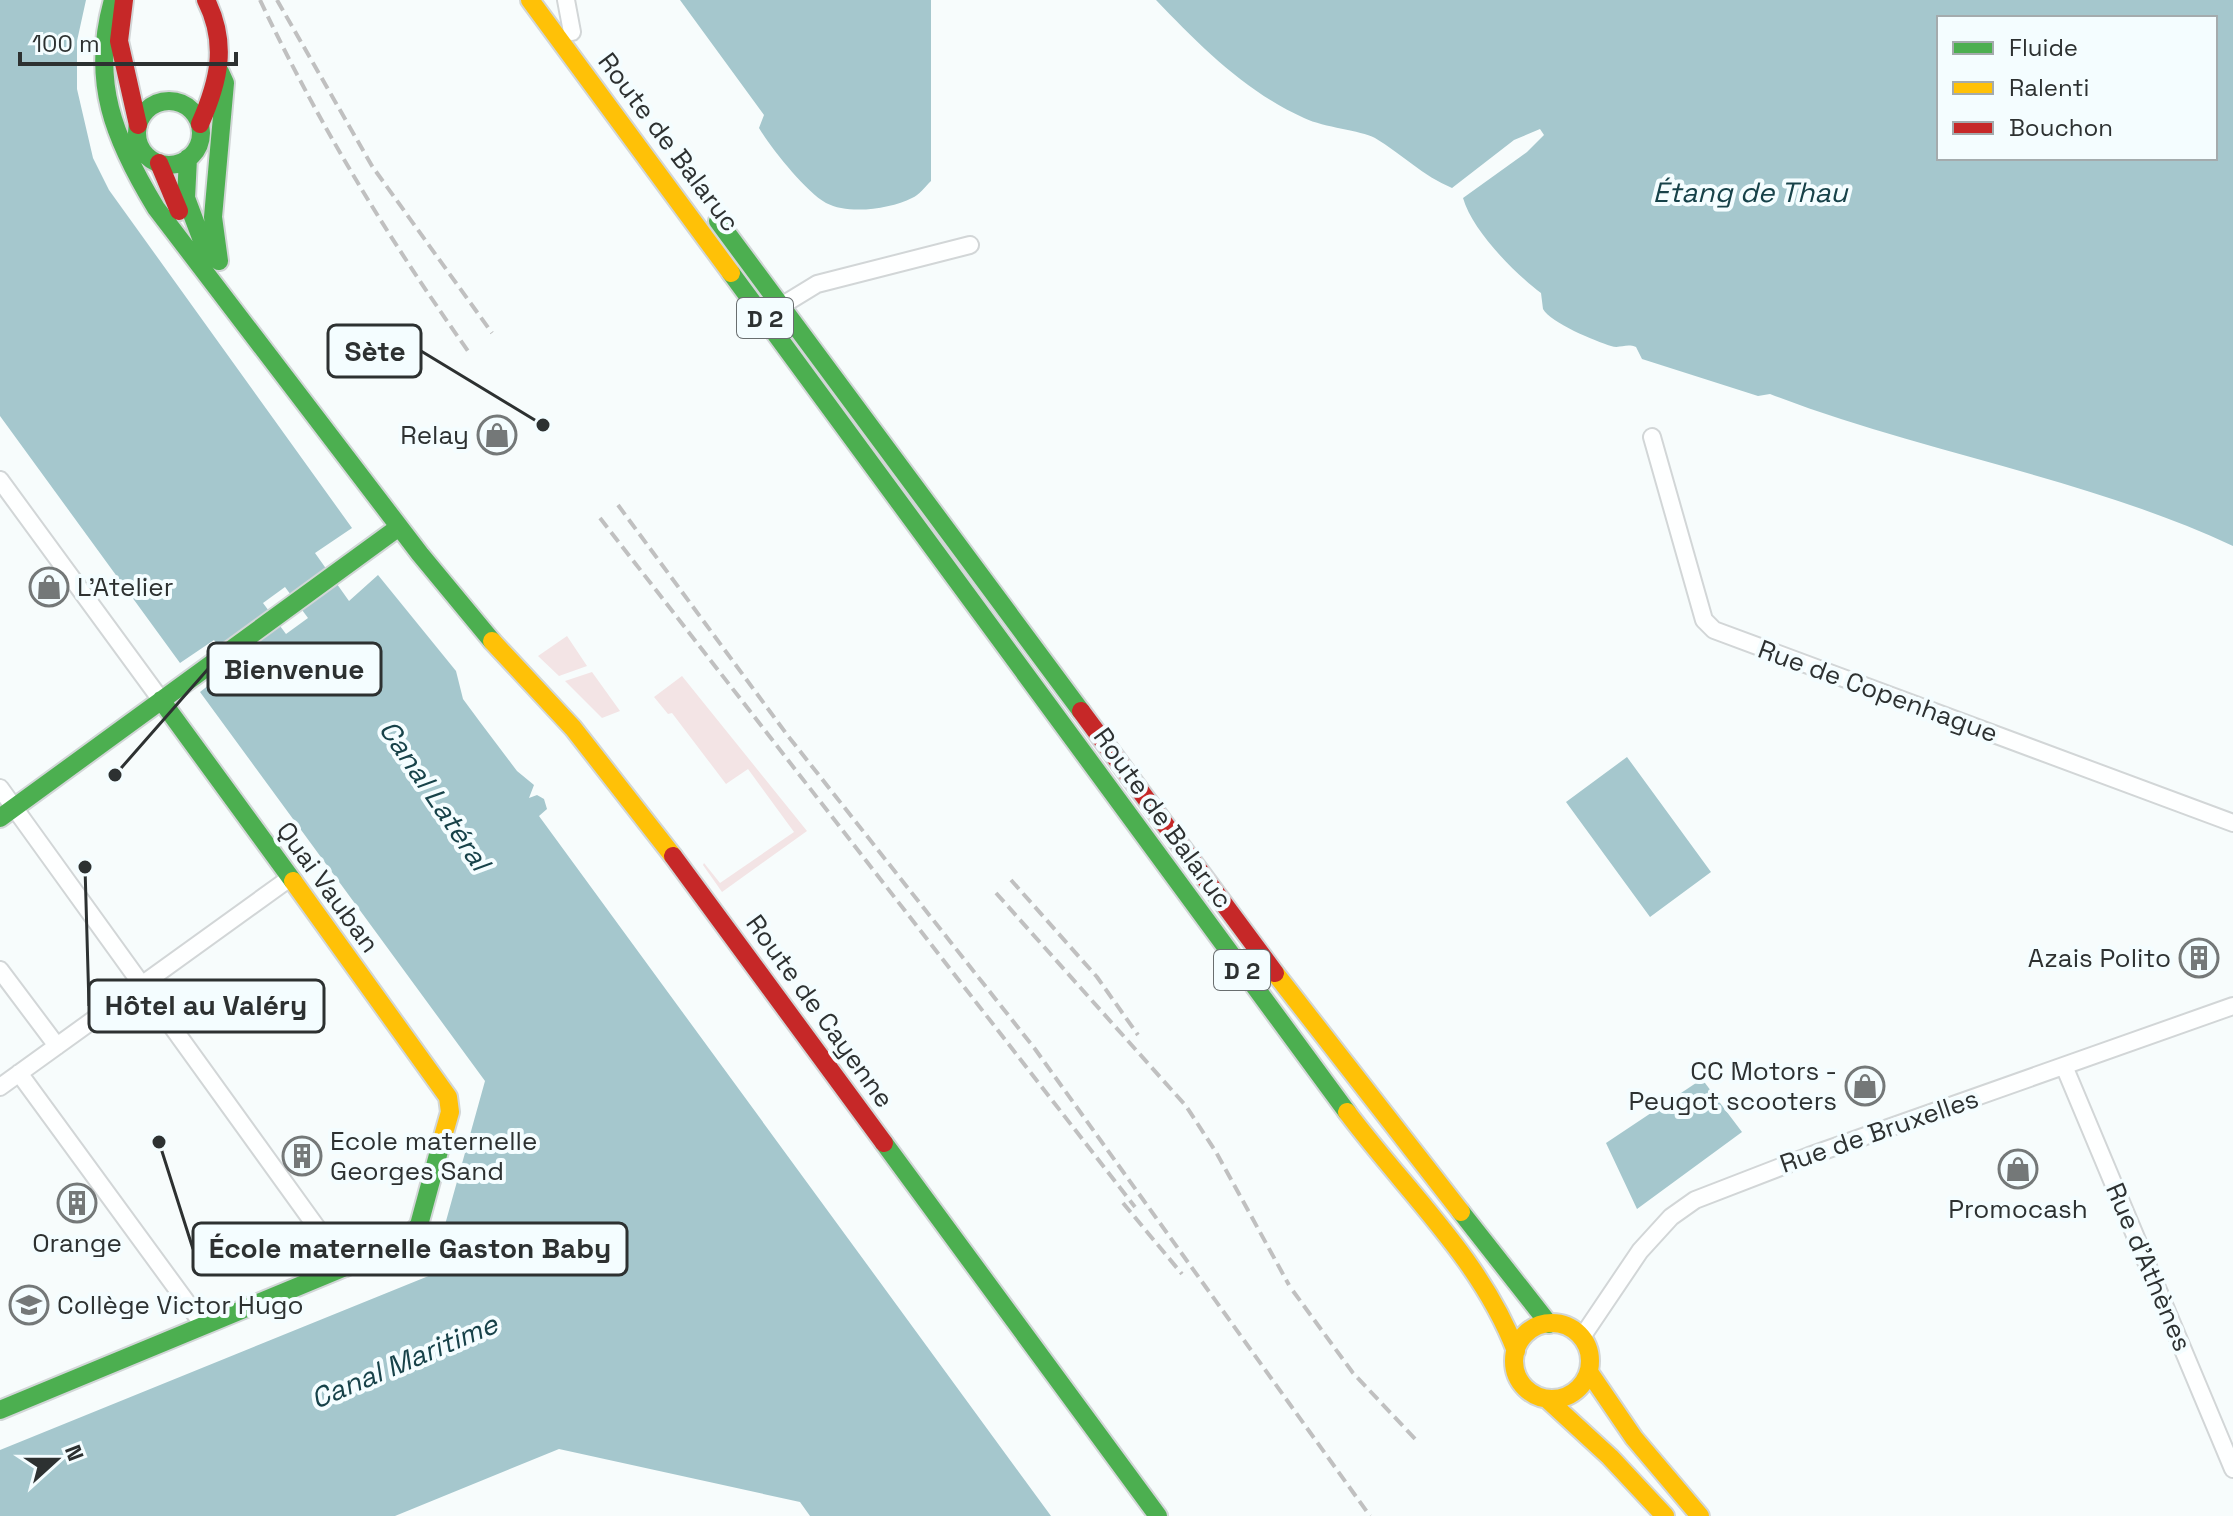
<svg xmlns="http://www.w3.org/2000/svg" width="2233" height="1516" viewBox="0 0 2233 1516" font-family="'Space Grotesk',sans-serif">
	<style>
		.green { fill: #f3e4e5 }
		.water { fill: #a5c7cd; fill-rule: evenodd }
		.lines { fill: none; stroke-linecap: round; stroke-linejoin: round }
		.street-casing { stroke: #d2d6d7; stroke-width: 20 }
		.fast-casing { stroke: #d2d6d7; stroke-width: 22 }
		.slow-casing { stroke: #d2d6d7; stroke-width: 22 }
		.jam-casing { stroke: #d2d6d7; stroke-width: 22 }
		.street { stroke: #feffff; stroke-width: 16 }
		.fast { stroke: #4caf50; stroke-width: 18 }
		.slow { stroke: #ffc107; stroke-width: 18 }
		.jam { stroke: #c62828; stroke-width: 18 }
		.rail { stroke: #c0c0c0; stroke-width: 4; stroke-dasharray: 12 6; stroke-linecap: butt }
		.labels { text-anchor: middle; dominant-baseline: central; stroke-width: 8; stroke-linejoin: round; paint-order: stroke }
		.shield { fill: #f4fdff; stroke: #696e6f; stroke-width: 2 }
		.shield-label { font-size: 24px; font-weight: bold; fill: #2d3131 }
		.street-label { font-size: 26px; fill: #2d3131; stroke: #f4fdff }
		.poi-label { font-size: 26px; fill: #2d3131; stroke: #f4fdff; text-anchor: end }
		.water-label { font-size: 28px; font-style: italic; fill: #174249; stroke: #f4fdff }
		.leader { fill: none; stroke: #2d3131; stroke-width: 3 }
		.callout-dot { fill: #2d3131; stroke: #f4fdff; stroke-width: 3 }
		.callout { fill: #f4fdff; stroke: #2d3131; stroke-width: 3 }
		.callout-label { font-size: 28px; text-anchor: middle; font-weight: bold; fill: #2d3131 }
	</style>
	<rect width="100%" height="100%" fill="#f7fcfc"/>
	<path class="green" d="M 567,636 L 587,666 L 559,676 L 538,656 Z
		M 592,672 L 620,711 L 602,718 L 565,681 Z
		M 682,676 L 807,831 L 722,892 L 703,865 L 704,863 L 720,883 L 794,832 L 748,769 L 726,784 L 672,713 L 668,714 L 654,697 Z"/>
	<path class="water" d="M 0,0 L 86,0 L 77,41 L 77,89 L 93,158 L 109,190 L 352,528 L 315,553 L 349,601 L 378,575 L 456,671 L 463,699 L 480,722 L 517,771 L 534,785 L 529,798 L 537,795 L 544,799 L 547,809 L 539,816 L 1051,1516 L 810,1516 L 800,1502 L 559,1449 L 395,1516 L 0,1516 L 0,1450 L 431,1275 L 485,1081 L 200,692 L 232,667 L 214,640 L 180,663 L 0,416 ZM 285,587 L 308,618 L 286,634 L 263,603 Z
		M 680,0 L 931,0 L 931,181 C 925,187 919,195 912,198 C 890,209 849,215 826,203 C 805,191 771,148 759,128 L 764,115 Z
		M 1156,0 L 2233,0 L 2233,546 C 2086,477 1921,453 1770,394 L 1758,396 L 1642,359 L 1636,347 C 1626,343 1620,349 1611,346 C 1595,341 1551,323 1543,309 L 1541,293 C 1514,273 1472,230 1463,198 L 1527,152 L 1544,135 L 1540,129 L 1514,140 L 1452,188 C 1423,176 1402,154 1375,138 C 1360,130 1325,128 1304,118 C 1246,92 1200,46 1156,0 ZM 1939,18 L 2215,18 L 2215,158 L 1939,158 Z
		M 1627,757 L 1711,872 L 1650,917 L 1566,802 Z
		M 1702,1079 L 1742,1132 L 1637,1209 L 1606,1143 Z"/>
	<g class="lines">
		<g class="street-casing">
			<path id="street" d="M 566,0 L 572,32
				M 781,306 L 817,284 L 970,245
				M 1652,437 L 1704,620 L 1714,630 L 2233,823
				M 0,480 L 161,700
				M 0,788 L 346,1268
				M 0,970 L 57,1046
				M 2064,1066 L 2233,1469
				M 19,1073 L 204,1326
				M 0,1087 L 290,878
				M 1582,1337 L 1640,1251 L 1671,1217 L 1695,1200 L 1809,1156 L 2233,1006"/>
		</g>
		<g class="fast-casing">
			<path id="fast" d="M 113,0 C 90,81 114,139 156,208 L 420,554 L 492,641
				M137 133a32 32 0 1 1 64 0a32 32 0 1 1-64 0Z
				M 188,158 L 186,198 L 209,259
				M 718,221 L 1081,711
				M 219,261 L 213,217 L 225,83 L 220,72
				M 731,273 L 1347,1112
				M 161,700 L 293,881
				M 0,818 L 399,527
				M 884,1143 L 1158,1516
				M 1461,1212 L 1549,1324
				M 0,1410 L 403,1243 L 419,1225 L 442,1140"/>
		</g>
		<g class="slow-casing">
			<path id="slow" d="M 530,0 L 731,273
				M 492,641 L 573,728 L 673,856
				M 293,881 L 448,1097 L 450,1112 L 442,1140
				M 1275,973 L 1461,1212
				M 1347,1112 C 1405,1190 1481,1259 1516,1351
				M1514 1361a38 38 0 1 1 76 0a38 38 0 1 1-76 0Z
				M 1589,1372 L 1634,1438 L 1700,1516
				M 1547,1399 L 1610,1457 L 1665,1516"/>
		</g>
		<g class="jam-casing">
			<path id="jam" d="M 124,0 L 119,41 L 138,125
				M 200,124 C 219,81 228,44 206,0
				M 159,163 L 179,211
				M 1081,711 L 1275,973
				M 673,856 L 884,1143"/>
		</g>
		<use href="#street" class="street"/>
		<use href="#fast" class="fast"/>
		<use href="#slow" class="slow"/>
		<use href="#jam" class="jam"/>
		<path class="rail" d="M 260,0 C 319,125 388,238 468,351
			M 277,0 L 372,166 L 492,333
			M 618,505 L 788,736 L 1035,1049 L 1370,1516
			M 600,518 L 1135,1207
			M 1011,880 L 1097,977 L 1138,1035
			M 996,893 L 1186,1106 L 1216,1152 L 1289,1285
			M 1123,1203 L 1182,1274
			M 1293,1291 L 1353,1373 L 1419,1443"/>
	</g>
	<defs>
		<g id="shop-ring" transform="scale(2)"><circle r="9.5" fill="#f4fdff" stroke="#747878" stroke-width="1.5"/><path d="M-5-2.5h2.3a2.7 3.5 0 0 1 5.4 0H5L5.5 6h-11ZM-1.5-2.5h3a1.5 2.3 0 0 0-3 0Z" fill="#747878"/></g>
		<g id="building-ring" transform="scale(2)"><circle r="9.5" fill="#f4fdff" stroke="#747878" stroke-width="1.5"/><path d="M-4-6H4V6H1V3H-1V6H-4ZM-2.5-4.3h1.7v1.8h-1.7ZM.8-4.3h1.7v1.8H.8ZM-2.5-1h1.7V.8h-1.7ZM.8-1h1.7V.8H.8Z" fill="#747878"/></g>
		<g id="school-ring" transform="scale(2)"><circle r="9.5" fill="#f4fdff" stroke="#747878" stroke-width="1.5"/><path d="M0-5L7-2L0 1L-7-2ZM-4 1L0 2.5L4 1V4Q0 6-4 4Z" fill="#747878"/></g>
	</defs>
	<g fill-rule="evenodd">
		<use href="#shop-ring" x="497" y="435"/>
		<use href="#shop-ring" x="49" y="587"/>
		<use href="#building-ring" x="2199" y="958"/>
		<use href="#shop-ring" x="1865" y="1086"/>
		<use href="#building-ring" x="302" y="1156"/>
		<use href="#shop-ring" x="2018" y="1169"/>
		<use href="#building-ring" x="77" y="1203"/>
		<use href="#school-ring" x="29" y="1305"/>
	</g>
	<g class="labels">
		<g class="shield">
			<rect x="737" y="298" width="56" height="40" rx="6"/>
			<rect x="1214" y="950" width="56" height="40" rx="6"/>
		</g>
		<g class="shield-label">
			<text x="765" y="318">D 2</text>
			<text x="1242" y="970">D 2</text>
		</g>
		<g class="street-label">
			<text transform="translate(669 142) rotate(53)">Route de Balaruc</text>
			<text transform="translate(1878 691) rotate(20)">Rue de Copenhague</text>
			<text transform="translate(1163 818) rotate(54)">Route de Balaruc</text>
			<text transform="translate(328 887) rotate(54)">Quai Vauban</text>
			<text transform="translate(820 1011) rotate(54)">Route de Cayenne</text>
			<text transform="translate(1879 1131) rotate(-19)">Rue de Bruxelles</text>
			<text transform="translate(2149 1267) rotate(67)">Rue d'Athènes</text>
		</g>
		<g class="poi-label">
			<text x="469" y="435">Relay</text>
			<text x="77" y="587" text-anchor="start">L'Atelier</text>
			<text x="2171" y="958">Azais Polito</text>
			<text x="1837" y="1071">CC Motors -<tspan x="1837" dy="30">Peugot scooters</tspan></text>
			<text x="330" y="1141" text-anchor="start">Ecole maternelle<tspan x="330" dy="30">Georges Sand</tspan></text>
			<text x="2018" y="1209" text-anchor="middle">Promocash</text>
			<text x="77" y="1243" text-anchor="middle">Orange</text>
			<text x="57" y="1305" text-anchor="start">Collège Victor Hugo</text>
		</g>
		<g class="water-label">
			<text x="1750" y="192">Étang de Thau</text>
			<text transform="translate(435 795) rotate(56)">Canal Latéral</text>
			<text transform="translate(404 1361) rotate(-23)">Canal Maritime</text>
		</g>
	</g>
	<path class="leader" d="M543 425L421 351M115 775L208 669M85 867L89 1006M159 1142L193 1249"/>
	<g class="callout-dot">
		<circle cx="543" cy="425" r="8"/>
		<circle cx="115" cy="775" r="8"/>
		<circle cx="85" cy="867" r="8"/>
		<circle cx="159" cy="1142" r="8"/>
	</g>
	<g class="callout">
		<rect x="328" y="325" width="93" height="52" rx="8"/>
		<rect x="208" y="643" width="173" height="52" rx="8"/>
		<rect x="89" y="980" width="235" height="52" rx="8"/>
		<rect x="193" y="1223" width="434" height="52" rx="8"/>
	</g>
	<g class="callout-label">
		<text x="375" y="361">Sète</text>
		<text x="294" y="679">Bienvenue</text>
		<text x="206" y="1015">Hôtel au Valéry</text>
		<text x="410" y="1258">École maternelle Gaston Baby</text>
	</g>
	<rect x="1937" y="16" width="280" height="144" fill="#f4fdff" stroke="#a4abad" stroke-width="2"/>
	<rect x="1953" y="42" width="40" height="12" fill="#4caf50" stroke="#a4abad" stroke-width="2"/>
	<text x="2009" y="56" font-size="24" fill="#2d3131">Fluide</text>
	<rect x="1953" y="82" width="40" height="12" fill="#ffc107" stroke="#a4abad" stroke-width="2"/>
	<text x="2009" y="96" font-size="24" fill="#2d3131">Ralenti</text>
	<rect x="1953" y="122" width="40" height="12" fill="#c62828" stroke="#a4abad" stroke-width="2"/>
	<text x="2009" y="136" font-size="24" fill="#2d3131">Bouchon</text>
	<g transform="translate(56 1460) rotate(69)" stroke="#f4fdff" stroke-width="6" paint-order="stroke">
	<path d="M0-6L14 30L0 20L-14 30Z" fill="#2d3131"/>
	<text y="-12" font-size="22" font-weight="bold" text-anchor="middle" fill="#2d3131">N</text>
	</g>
	<path d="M20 52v12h216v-12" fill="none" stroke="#2d3131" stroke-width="4"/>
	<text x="32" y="52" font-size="24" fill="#2d3131" stroke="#f4fdff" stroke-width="6" paint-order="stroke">100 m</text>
</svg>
